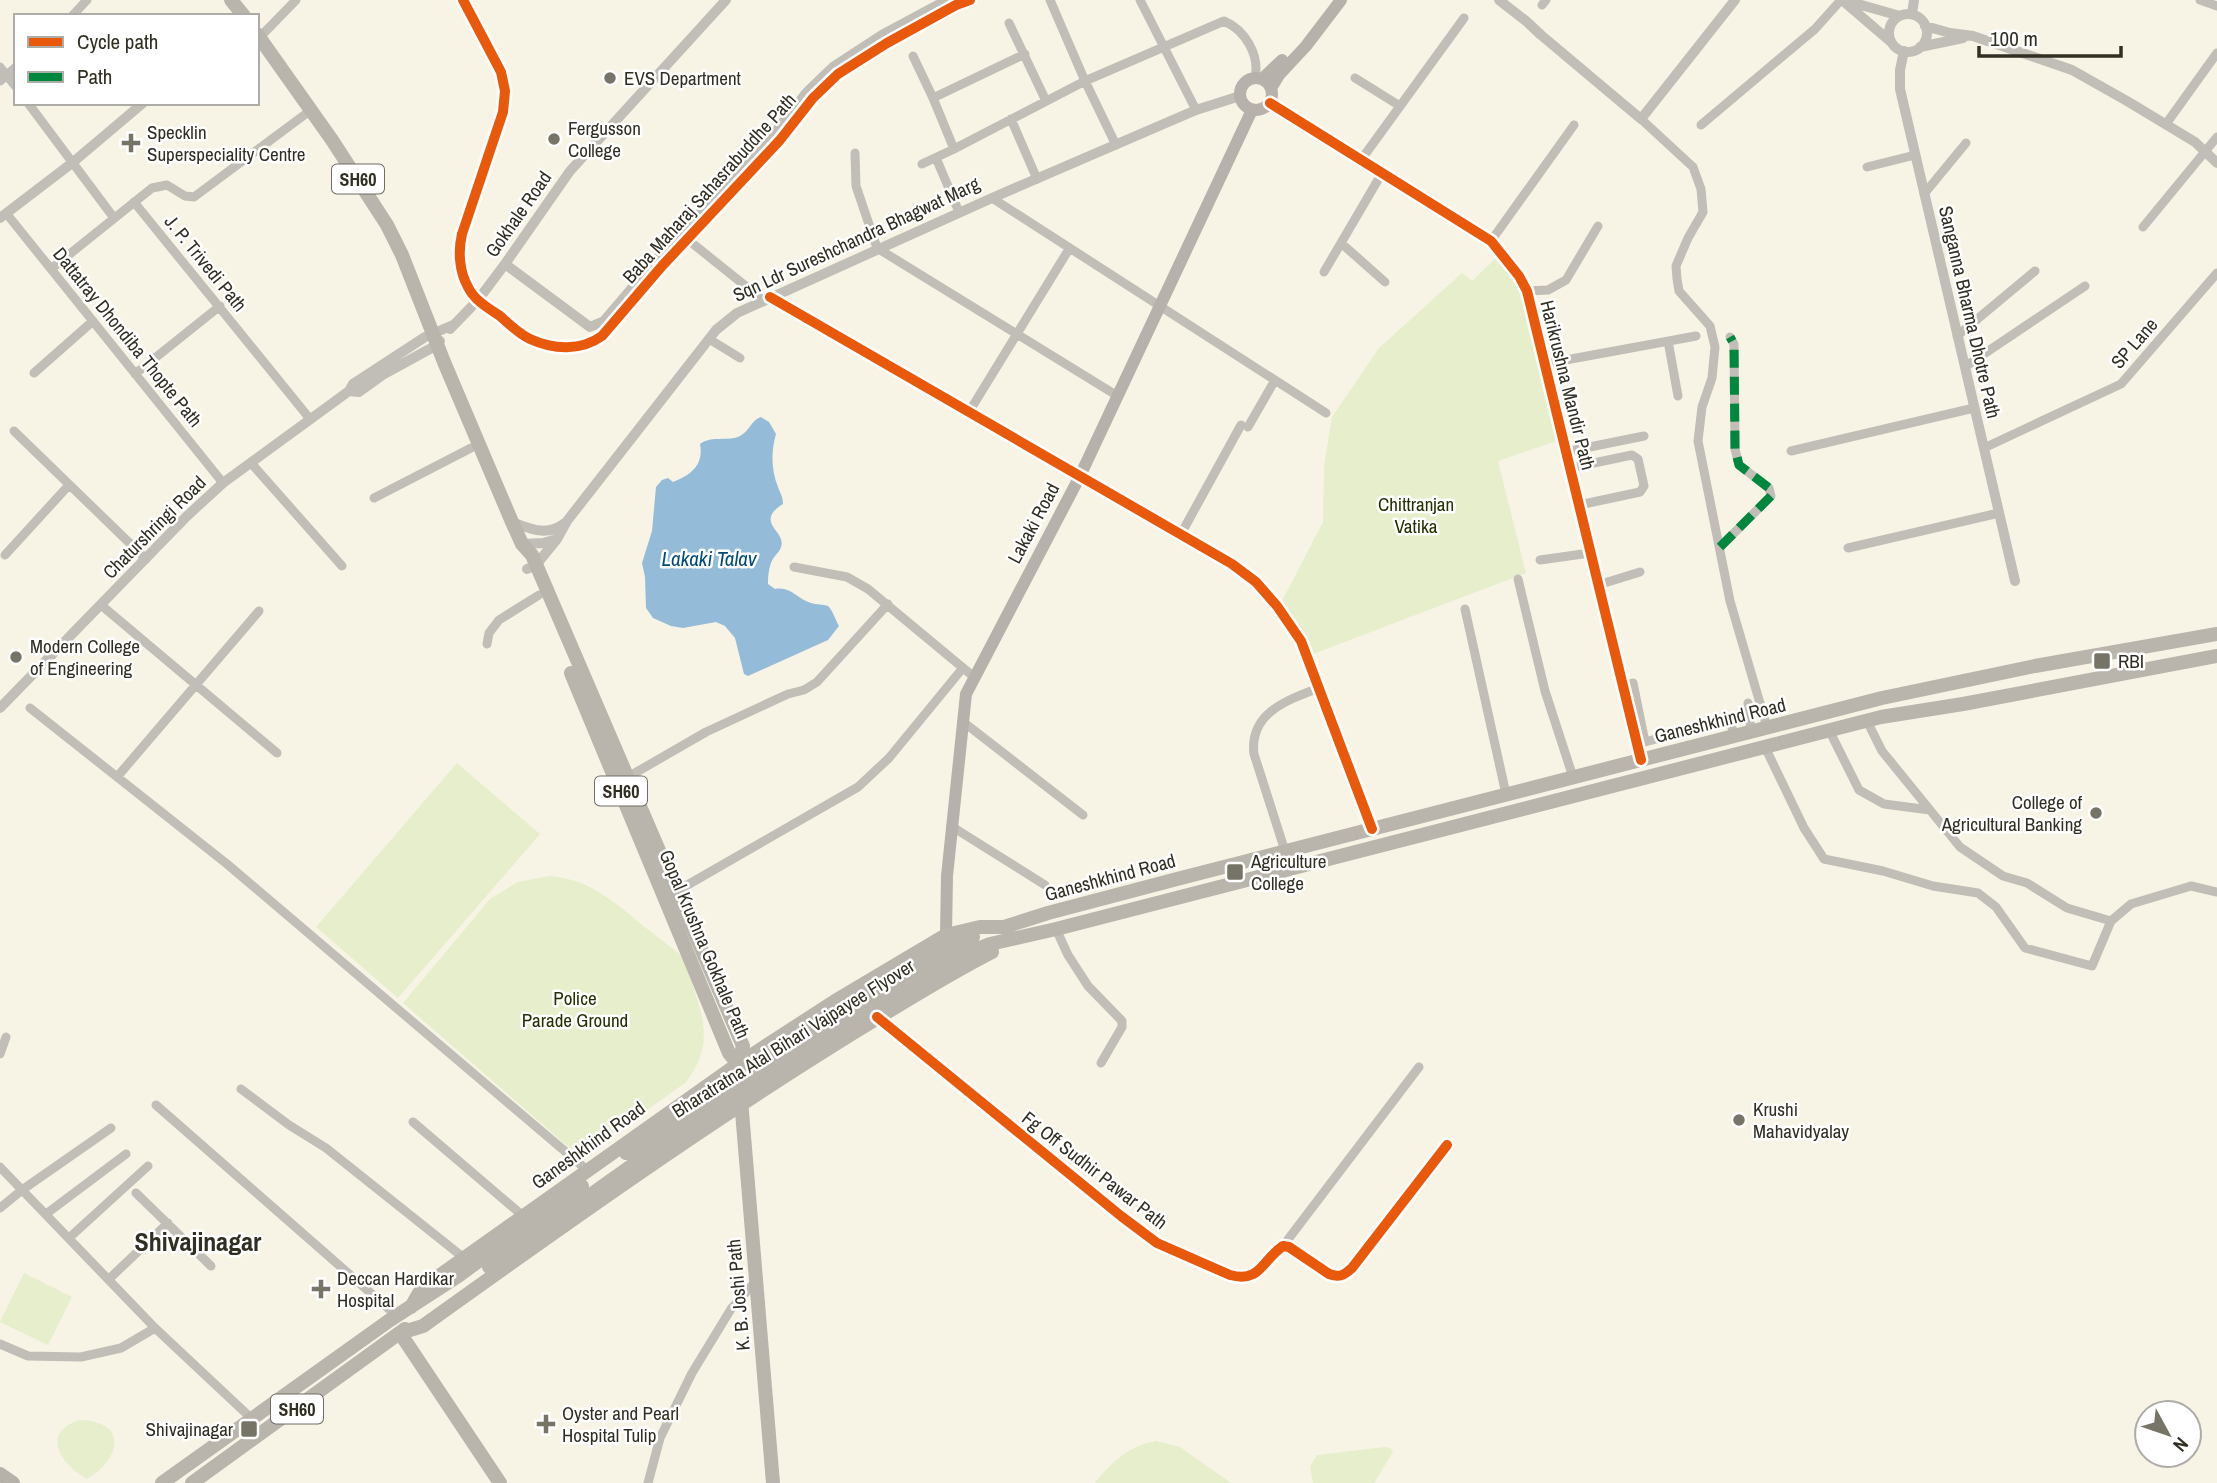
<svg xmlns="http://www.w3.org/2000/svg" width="2217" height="1483" viewBox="0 0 2217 1483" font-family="'Archivo Narrow',sans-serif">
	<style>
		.green { fill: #e6eecc }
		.water { fill: #94bbd8 }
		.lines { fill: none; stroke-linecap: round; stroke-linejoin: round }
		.minor { stroke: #c1bdb7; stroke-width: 9 }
		.tertiary { stroke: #c1bdb7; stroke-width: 10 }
		.secondary { stroke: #b6b1aa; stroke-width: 12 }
		.primary { stroke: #b9b4ac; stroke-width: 14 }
		.trunk { stroke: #b6b1a9; stroke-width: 14 }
		.primary-bridge { stroke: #b9b4ac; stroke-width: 14 }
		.quiet { stroke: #00873e; stroke-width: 9; stroke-dasharray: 18 9; stroke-linecap: butt }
		.cycleway-casing { stroke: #fff; stroke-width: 15 }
		.cycleway { stroke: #e8590c; stroke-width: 10 }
		.poi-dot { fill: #767466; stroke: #fff; stroke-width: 2.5 }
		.labels { text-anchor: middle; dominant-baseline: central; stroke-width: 5; stroke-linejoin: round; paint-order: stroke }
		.shield { fill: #fff; stroke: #6f6d64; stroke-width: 2 }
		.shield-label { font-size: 18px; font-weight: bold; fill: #312f22 }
		.poi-label { font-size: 19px; fill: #312f22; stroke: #fff; text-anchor: start }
		.street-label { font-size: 19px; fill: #312f22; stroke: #fff }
		.park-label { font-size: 19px; fill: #243000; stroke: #fff }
		.water-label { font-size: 21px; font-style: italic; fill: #004a76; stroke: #fff }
		.district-label { font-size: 26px; font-weight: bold; fill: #312f22; stroke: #fff }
	</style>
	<rect width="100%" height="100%" fill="#f7f4e5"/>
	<path class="green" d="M 1496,258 L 1513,278 L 1520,293 L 1556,441 L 1498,461 L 1526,573 L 1313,654 L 1308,638 L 1282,601 L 1323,522 L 1324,466 L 1332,417 L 1379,348 L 1462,273 L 1472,281 Z
		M 457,763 L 540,834 L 398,998 L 316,927 Z
		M 549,876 C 592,879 617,905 650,931 C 660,940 674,948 683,958 C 688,964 690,975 692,983 C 705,1022 713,1048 685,1083 L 580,1157 L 403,1003 L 490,899 L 518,882 Z
		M 24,1273 L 72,1297 L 48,1345 L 0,1322 Z
		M 79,1420 C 128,1421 122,1458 87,1479 C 62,1465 39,1434 79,1420 Z
		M 1157,1441 L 1180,1447 L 1231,1483 L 1095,1483 C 1111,1462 1130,1445 1157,1441 Z
		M 1385,1447 L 1390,1448 L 1393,1452 L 1374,1483 L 1313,1483 L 1310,1466 L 1317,1455 Z"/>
	<path class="water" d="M 761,417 L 769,422 L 776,434 C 771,451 771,470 778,487 C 780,493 783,496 783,504 C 780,506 777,508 774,511 C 762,526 786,533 781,547 C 780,551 777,553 775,556 C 769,563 768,575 768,584 L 775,589 C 791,586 797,599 811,603 C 816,605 824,604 828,606 C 832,609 836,621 839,626 L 828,640 L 748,676 L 744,674 L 735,638 L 725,626 L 716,622 L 683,628 L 671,626 L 653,618 L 646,608 L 645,577 L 642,563 L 652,531 L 656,487 L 662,480 L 668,478 L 673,482 C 691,475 704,465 700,444 C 712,435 728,442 740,436 C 750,431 751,420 761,417 Z"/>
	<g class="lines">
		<path class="minor" d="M 463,0 L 501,72 L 505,91 L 503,112 L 462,234 C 457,259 462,281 478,300
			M 1050,0 L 1085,81 L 1116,145
			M 1140,0 L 1196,110
			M 2200,0 L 2217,6
			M 1542,5 L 1546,0
			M 72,16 L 87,0
			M 1009,23 L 1046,101
			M 260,37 L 296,0
			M 913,56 L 933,98 L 954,149
			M 0,67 L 16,87
			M 1355,78 L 1400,106
			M 0,81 L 16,67
			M 933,98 L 1025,54
			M 28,103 L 114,218
			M 1011,119 L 1037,179
			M 1641,119 L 1693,167 L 1701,189 L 1703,212 L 1688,238 L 1676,266 L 1677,279 L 1679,291 L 1710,326 L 1715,347 L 1712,378 L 1702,407 L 1698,441 L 1730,601 L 1767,727
			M 2166,124 L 2217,53
			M 1701,125 L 1815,29 L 1841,0
			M 855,153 L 856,186 L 877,248 L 1116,395
			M 936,158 L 959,212
			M 1361,160 L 1464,18
			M 922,164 L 954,149 L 1085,81 L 1224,21 C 1245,30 1260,55 1255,78
			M 1867,167 L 1915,155
			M 1924,194 L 1966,143
			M 992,198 L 1326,413
			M 134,202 L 310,419
			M 6,213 L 223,483
			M 2143,227 L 2217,137
			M 682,235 L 763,300
			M 1491,241 L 1574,125
			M 1341,243 L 1385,282
			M 51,269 L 152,188 L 167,185 L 185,196 L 194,197 L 311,110
			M 1324,272 L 1382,173
			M 1527,291 L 1548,290 L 1566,280 L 1598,226
			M 770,297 L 1232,564 L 1256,582 L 1277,606 L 1301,641 L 1372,829
			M 1957,336 L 2035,271
			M 709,339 L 740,358
			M 1668,341 L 1678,396
			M 1544,364 L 1696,336
			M 1966,366 L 2085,286
			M 34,373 L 93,321
			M 135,374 L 220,306
			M 969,412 L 1069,249
			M 1248,427 L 1275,380
			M 14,431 L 146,559
			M 1984,448 L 2121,384 L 2217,273
			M 1791,451 L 1974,408
			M 1565,452 L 1644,436
			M 251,463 L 342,566
			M 1570,468 L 1632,455 L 1638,459 L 1644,486 L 1640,492 L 1579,505
			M 374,498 L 471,448
			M 1181,534 L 1241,425
			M 1720,547 L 1771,496 L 1769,488 L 1739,465 L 1735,449 L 1734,344 L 1730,337
			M 1848,548 L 1999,513
			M 5,555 L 69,485
			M 1540,560 L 1590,553
			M 794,567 L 847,577 L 868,589 L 974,677
			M 1518,579 L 1545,691 L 1573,777
			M 1598,585 L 1640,572
			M 101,605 L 277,753
			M 1465,609 L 1506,794
			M 487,644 L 489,633 L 499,620 L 539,595
			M 1623,687 L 1633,683 L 1645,742 L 1730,719 L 1734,736
			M 1748,703 L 1751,732
			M 30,708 L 227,864 L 587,1170
			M 962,721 L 1083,815
			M 1867,721 L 1882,751 L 1960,847 L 2003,876 L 2027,883 L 2067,908 L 2111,921 L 2131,904 L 2191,886 L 2217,892
			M 1829,730 L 1859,790 L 1884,804 L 1930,810
			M 1765,747 L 1804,828 L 1824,859 L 1883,871 L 1933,886 L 1978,893 L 1996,907 L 2025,948 L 2092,966 L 2111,921
			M 117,777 L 259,611
			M 628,777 L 706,732 L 788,694 L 804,690 L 817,682 L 888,604
			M 951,826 L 1045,885
			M 1285,851 L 1254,754 C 1249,713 1287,700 1319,688
			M 677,891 L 858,787 L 889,758 L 962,669
			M 1056,929 L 1068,955 L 1088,986 L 1122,1021 L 1122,1027 L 1101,1063
			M 877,1017 L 1121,1216 L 1157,1243 L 1230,1275 C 1261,1283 1261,1261 1283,1246 L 1289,1247 L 1329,1274 C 1340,1278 1344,1275 1352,1268 L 1447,1145
			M 0,1054 L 6,1037
			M 241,1089 L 289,1125 L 326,1148 L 464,1258
			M 156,1105 L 397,1316
			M 413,1122 L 523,1216
			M 0,1167 L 155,1328 L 251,1418
			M 136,1193 L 211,1266
			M 0,1208 L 22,1190 L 111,1128
			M 46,1214 L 126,1154
			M 69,1238 L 148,1166
			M 1283,1246 L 1419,1067
			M 109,1279 L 168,1223
			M 0,1344 L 28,1356 L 81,1357 L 121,1348 L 155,1328
			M 648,1483 L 660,1438 L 692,1373 L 731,1309 L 756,1281"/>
		<path class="tertiary" d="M 1499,0 L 1526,21 L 1541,35 L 1641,119 L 1735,0
			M 1842,0 L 1891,42
			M 1847,1 L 1900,16
			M 1912,14 L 1914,0
			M1889 33a19 19 0 1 1 38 0a19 19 0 1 1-38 0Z
			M 1925,26 L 1950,33 L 1973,36 L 2072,70 L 2127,101 L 2195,142 L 2217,163
			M 1920,47 L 1963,38
			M 1904,51 L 1900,70 L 1900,89 L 2015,581
			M 1270,103 L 1491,241 L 1519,276 L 1527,291 L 1641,760
			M 0,218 L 72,163 L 143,103
			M 505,264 L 590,327 L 604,321 L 655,261 L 773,135 L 807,92 L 833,67 L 882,35 L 947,0
			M 478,300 C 492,311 514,332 530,339 C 554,350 581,351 602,336 L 662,266 L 780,140 L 813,98 L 838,74 L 887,43 L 956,5 L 970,0
			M 450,329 L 478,300 L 505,264 L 570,171 L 726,0
			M 349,391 L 359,392 L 384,374 L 437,345 L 440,341
			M 512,522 C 531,529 547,537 565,523
			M 522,544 L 543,543 L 557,539 L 567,521 L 716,330 L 737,313 L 992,198 L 1196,110 L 1240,96
			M 527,569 L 536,565 L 557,539
			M 0,708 L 187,516 L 223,483 L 349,391 L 353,384 L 425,337 L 453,325"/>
		<path class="secondary" d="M1240 94a16 16 0 1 1 32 0a16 16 0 1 1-32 0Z
			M 1262,79 L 1282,60
			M 1271,88 L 1279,75 L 1306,46 L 1341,0
			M 946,935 L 947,876 L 966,694 L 1080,476 L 1252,110"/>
		<path class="primary" d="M 231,0 L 244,16
			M 257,34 L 332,140 L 387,225 L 402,255 L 444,362 L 512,522 L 522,544 L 532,555 L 743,1046 L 738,1064 L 773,1483
			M 571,673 L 729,1053 L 738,1064
			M 794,1042 L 958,942 L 973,937
			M 801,1052 L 963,955 L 990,944 L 1056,929 L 1881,717 L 1963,704 L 2217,656
			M 626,1153 L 723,1087
			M 489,1267 L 727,1098
			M 411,1307 L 422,1288 L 738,1064 L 835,1001 L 946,935 L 980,927 L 1004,927 L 1048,913 L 1177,879 L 1882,698 L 2035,666 L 2217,634
			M 400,1333 L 423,1326 C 561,1227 700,1128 845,1038 C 893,1009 941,978 992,952
			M 400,1333 L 500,1483
			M 162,1483 L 390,1320 L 458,1276 L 582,1186
			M 192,1483 L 405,1329"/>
		<path class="trunk" d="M 0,1474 L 13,1483"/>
		<path class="primary-bridge" d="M 723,1087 L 794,1042
			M 727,1098 L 801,1052"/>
		<path class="quiet" d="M 1720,547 L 1771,496 L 1769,488 L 1739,465 L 1735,449 L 1734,344 L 1730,337"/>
		<g class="cycleway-casing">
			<path id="cycleway" d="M 463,0 L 501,72 L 505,91 L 503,112 L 462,234 C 458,251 459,271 468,287 C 474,300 488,308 500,316 C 509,324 519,334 530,339 C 554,350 581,351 602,336 L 662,266 L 780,140 L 813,98 L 838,74 L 887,43 L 956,5 L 970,0
				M 1270,103 L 1491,241 L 1519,276 L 1527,291 L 1641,760
				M 770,297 L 1232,564 L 1256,582 L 1277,606 L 1301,641 L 1372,829
				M 877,1017 L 1121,1216 L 1157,1243 L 1230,1275 C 1261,1283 1261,1261 1283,1246 L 1289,1247 L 1329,1274 C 1340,1278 1344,1275 1352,1268 L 1447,1145"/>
		</g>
		<use href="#cycleway" class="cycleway"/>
	</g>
	<g class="poi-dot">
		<circle cx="610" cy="78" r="7"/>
		<circle cx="554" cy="139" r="7"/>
		<path d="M127.5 132.5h7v7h7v7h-7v7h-7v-7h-7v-7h7z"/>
		<circle cx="16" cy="657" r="7"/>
		<rect x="2093" y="652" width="18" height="18" rx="3.5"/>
		<circle cx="2096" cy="813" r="7"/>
		<rect x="1226" y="863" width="18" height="18" rx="3.5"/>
		<circle cx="1739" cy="1120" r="7"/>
		<path d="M317.5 1278.5h7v7h7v7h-7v7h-7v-7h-7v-7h7z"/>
		<path d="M542.5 1413.5h7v7h7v7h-7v7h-7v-7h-7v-7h7z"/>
		<rect x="240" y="1420" width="18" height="18" rx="3.5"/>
	</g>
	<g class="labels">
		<g class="shield">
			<rect x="332" y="164.5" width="52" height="29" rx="5"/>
			<rect x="595" y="776.5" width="52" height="29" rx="5"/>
			<rect x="271" y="1394.5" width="52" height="29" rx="5"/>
		</g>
		<g class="shield-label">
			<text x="358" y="179">SH60</text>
			<text x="621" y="791">SH60</text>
			<text x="297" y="1409">SH60</text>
		</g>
		<g class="poi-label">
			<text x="624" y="78">EVS Department</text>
			<text x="568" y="128">Fergusson<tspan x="568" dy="22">College</tspan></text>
			<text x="147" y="132">Specklin<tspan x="147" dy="22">Superspeciality Centre</tspan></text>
			<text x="30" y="646">Modern College<tspan x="30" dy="22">of Engineering</tspan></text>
			<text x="2118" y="661">RBI</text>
			<text x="2082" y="802" text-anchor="end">College of<tspan x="2082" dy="22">Agricultural Banking</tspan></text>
			<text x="1251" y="861">Agriculture<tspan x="1251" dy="22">College</tspan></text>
			<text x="1753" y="1109">Krushi<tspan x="1753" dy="22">Mahavidyalay</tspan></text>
			<text x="337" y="1278">Deccan Hardikar<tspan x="337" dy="22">Hospital</tspan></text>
			<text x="562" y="1413">Oyster and Pearl<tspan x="562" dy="22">Hospital Tulip</tspan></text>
			<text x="233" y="1429" text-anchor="end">Shivajinagar</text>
		</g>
		<g class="street-label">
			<text transform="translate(709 188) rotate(-48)">Baba Maharaj Sahasrabuddhe Path</text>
			<text transform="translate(518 214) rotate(-55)">Gokhale Road</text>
			<text transform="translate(856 239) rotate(-25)">Sqn Ldr Sureshchandra Bhagwat Marg</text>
			<text transform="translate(206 263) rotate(51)">J. P. Trivedi Path</text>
			<text transform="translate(1970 312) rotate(77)">Sanganna Bharma Dhotre Path</text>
			<text transform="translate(128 337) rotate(51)">Dattatray Dhondiba Thopte Path</text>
			<text transform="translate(2134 343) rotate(-49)">SP Lane</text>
			<text transform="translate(1568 385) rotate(76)">Harikrushna Mandir Path</text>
			<text transform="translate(1033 523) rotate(-62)">Lakaki Road</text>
			<text transform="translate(154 527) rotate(-45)">Chaturshringi Road</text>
			<text transform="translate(1720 720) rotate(-14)">Ganeshkhind Road</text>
			<text transform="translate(1110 877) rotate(-15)">Ganeshkhind Road</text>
			<text transform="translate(705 944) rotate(67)">Gopal Krushna Gokhale Path</text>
			<text transform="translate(793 1038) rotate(-32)">Bharatratna Atal Bihari Vajpayee Flyover</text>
			<text transform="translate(588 1145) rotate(-36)">Ganeshkhind Road</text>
			<text transform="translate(1095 1170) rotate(38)">Fg Off Sudhir Pawar Path</text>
			<text transform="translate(738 1295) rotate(-95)">K. B. Joshi Path</text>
		</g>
		<g class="park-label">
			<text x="1416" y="504">Chittranjan<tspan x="1416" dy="22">Vatika</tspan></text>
			<text x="575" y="998">Police<tspan x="575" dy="22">Parade Ground</tspan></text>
		</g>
		<g class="water-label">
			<text x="709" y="558">Lakaki Talav</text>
		</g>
		<g class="district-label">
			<text x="198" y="1241">Shivajinagar</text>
		</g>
	</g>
	<rect x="14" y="14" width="245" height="91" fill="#ffffff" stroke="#adaca7" stroke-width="2"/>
	<rect x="28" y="37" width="35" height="10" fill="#e8590c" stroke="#adaca7" stroke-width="2"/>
	<text x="77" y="49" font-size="21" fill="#312f22">Cycle path</text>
	<rect x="28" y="72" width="35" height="10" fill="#00873e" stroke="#adaca7" stroke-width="2"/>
	<text x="77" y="84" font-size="21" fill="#312f22">Path</text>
	<g transform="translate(2168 1434) rotate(130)"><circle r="33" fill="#ffffff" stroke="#adaca7" stroke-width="2"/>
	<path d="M0-5L12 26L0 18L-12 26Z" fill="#767466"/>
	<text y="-10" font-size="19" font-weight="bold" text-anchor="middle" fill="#312f22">N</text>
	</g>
	<path d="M1979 46v10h142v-10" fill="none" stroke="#312f22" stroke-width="3.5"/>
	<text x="1990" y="46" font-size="21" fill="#312f22" stroke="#ffffff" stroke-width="5" paint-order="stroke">100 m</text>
</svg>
